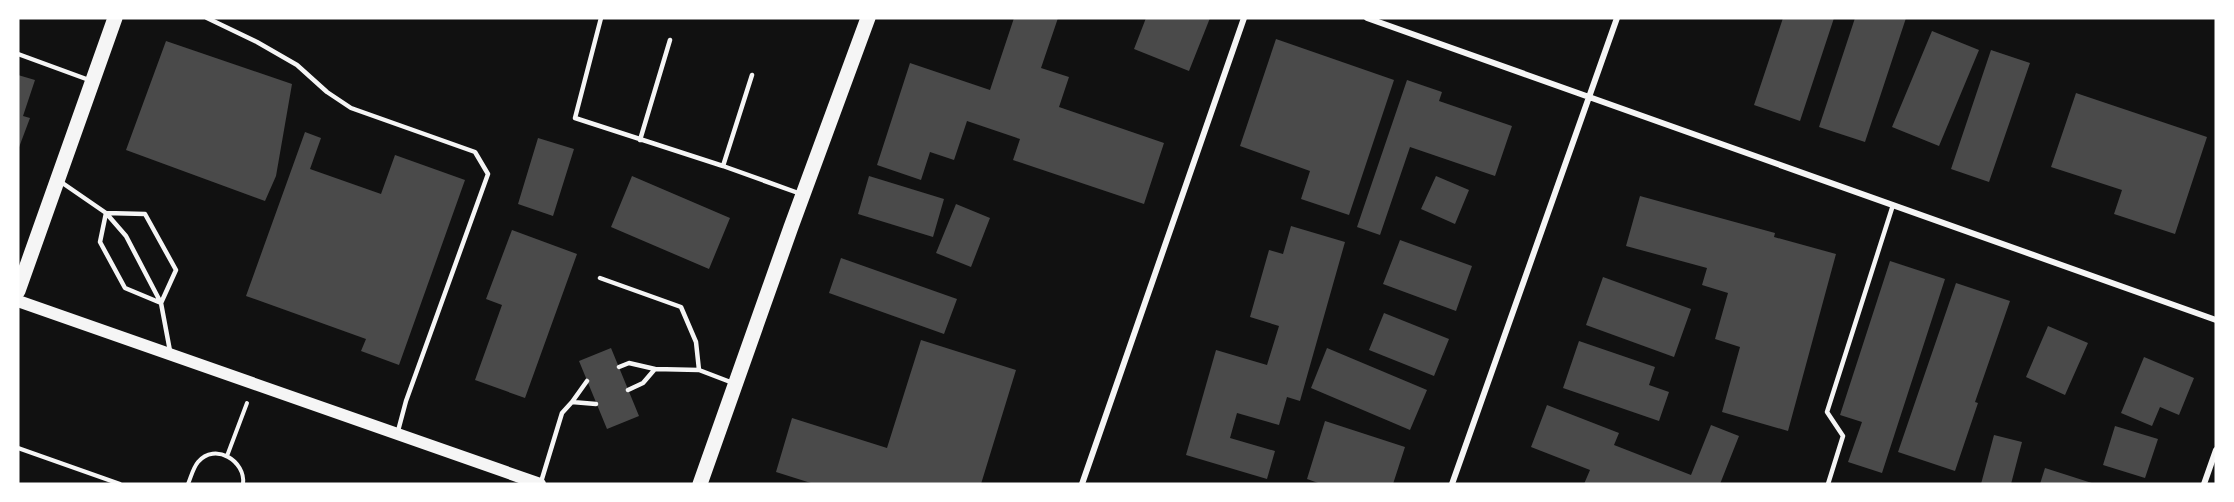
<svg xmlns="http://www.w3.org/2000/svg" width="2234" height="502" viewBox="0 0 2234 502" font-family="Quicksand,sans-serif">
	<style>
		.building { fill: #4a4a4a }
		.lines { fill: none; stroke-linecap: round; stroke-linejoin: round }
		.path { stroke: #f5f5f5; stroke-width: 4 }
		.service { stroke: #f5f5f5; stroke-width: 4.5 }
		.minor { stroke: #f5f5f5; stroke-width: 6 }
		.secondary { stroke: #f5f5f5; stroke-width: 12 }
		.primary { stroke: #f5f5f5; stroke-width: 15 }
	</style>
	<rect width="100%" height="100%" fill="#111"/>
	<path class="building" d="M 1014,18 L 1058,18 L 1041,68 L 1069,77 L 1059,107 L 1164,143 L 1144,204 L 1013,160 L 1020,139 L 967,121 L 954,160 L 930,152 L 921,180 L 877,165 L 910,63 L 990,90 Z
		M 1146,18 L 1210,18 L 1189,71 L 1134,49 Z
		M 1783,18 L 1834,18 L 1800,121 L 1754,105 Z
		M 1855,18 L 1906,18 L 1865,142 L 1819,127 Z
		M 1932,31 L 1979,50 L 1939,146 L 1892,127 Z
		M 1276,39 L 1394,80 L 1349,215 L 1301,199 L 1310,171 L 1240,146 Z
		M 166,41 L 292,84 L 276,176 L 265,201 L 126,150 Z
		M 1991,50 L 2030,63 L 1989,182 L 1951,169 Z
		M 18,75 L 35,80 L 23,116 L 30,118 L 18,150 Z
		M 1407,80 L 1442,92 L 1439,101 L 1512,126 L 1495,176 L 1410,147 L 1380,235 L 1357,227 Z
		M 2076,93 L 2207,137 L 2175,234 L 2114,214 L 2122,190 L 2051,167 Z
		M 305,132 L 321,138 L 310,169 L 381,194 L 395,155 L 465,180 L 399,365 L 361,351 L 366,339 L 246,296 Z
		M 538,138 L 574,149 L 553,216 L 518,204 Z
		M 632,176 L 730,218 L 709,269 L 611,227 Z
		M 869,176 L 944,199 L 933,237 L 858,214 Z
		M 1436,176 L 1469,190 L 1455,224 L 1421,209 Z
		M 1640,196 L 1775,233 L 1774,237 L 1836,254 L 1788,431 L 1722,412 L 1740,347 L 1715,339 L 1728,293 L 1702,285 L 1707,268 L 1626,246 Z
		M 956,204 L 990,218 L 971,267 L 936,253 Z
		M 1291,226 L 1345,242 L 1300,401 L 1287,397 L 1279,425 L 1237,413 L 1230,438 L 1275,451 L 1267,479 L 1186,455 L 1216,350 L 1267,365 L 1279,326 L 1250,317 L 1269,250 L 1283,254 Z
		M 512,230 L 577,254 L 525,398 L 475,380 L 502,305 L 486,299 Z
		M 1400,240 L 1472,266 L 1456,311 L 1383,284 Z
		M 841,258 L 957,299 L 944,334 L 829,293 Z
		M 1890,261 L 1945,279 L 1882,473 L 1848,462 L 1862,422 L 1840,415 Z
		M 1603,277 L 1691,309 L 1674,357 L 1586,325 Z
		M 1956,283 L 2010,301 L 1975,402 L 1978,403 L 1955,471 L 1898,452 Z
		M 1384,313 L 1449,339 L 1434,376 L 1369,350 Z
		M 2048,326 L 2088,343 L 2065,395 L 2026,377 Z
		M 921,340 L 1016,370 L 981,484 L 814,484 L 776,472 L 792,418 L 887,448 Z
		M 1579,341 L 1655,367 L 1649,385 L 1669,392 L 1659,421 L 1563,388 Z
		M 611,348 L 639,416 L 607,429 L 579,361 Z
		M 1327,348 L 1427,390 L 1410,430 L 1311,388 Z
		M 2144,357 L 2194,378 L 2179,415 L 2160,407 L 2152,426 L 2121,413 Z
		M 1547,405 L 1619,433 L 1614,445 L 1691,475 L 1711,425 L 1739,436 L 1720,484 L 1584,484 L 1590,470 L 1531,447 Z
		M 1325,421 L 1405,447 L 1393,484 L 1321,484 L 1307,479 Z
		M 2115,426 L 2158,439 L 2145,478 L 2103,465 Z
		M 1994,435 L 2022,442 L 2011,484 L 1981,484 Z
		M 2045,468 L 2095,484 L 2040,484 Z"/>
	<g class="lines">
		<path class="path" d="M 18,448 L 120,484
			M 227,456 L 247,403
			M 188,484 C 191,477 193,468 198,462 C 215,442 246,461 243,484"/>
		<path class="service" d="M 207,18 L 257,42 L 297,65 L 327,92 L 351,108 L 475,152 L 488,174 L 406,401 L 398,431
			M 601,18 L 575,118 L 723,166 L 801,194
			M 18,54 L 89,80
			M 640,140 L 670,40
			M 723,166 L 752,75
			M 61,182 L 106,213 L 126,236 L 161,303 L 170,351
			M 106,213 L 145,214 L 176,270 L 161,303 L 125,288 L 100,242 Z
			M 600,278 L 681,307 L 696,342 L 699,370
			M 619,367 L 629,363 L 655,369
			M 628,390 L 643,383 L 655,369 L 699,370 L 733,383
			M 572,402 L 587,381
			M 541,482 L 562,413 L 572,402 L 596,404
			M 1828,484 L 1843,436 L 1827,412 L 1893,205"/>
		<path class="minor" d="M 1367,18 L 2216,320
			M 1082,484 L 1244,18
			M 1452,484 L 1617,18
			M 2204,484 L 2216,450"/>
		<path class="secondary" d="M 18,301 L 540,484"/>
		<path class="primary" d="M 18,291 L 115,18
			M 700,484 L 791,227 L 868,18"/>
	</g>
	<rect width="2234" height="502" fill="none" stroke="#ffffff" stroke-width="39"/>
</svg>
